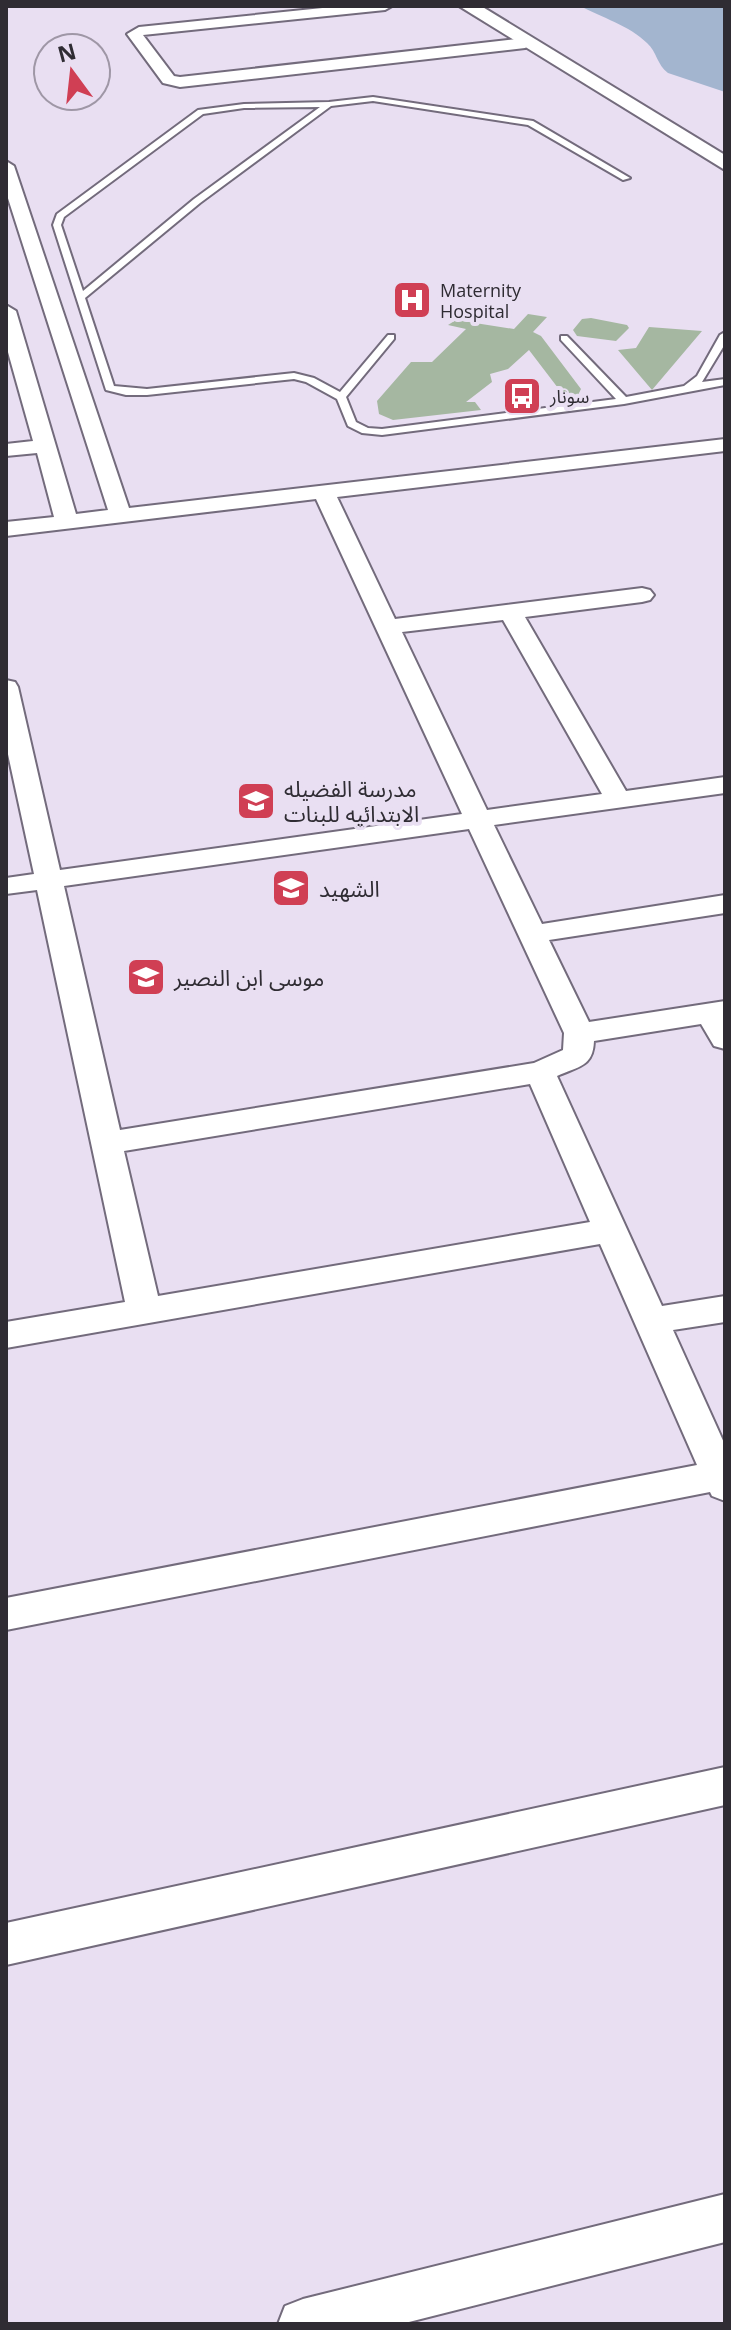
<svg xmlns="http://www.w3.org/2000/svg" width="731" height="2330" viewBox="0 0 731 2330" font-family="'Open Sans','Noto Sans Arabic',sans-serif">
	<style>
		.green { fill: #a5b7a1 }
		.water { fill: #a3b5cf }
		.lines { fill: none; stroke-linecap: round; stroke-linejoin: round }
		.service-casing { stroke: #736b7c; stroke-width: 4 }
		.minor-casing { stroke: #736b7c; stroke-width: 4 }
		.tertiary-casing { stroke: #736b7c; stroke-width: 4 }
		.service { fill: #fff; fill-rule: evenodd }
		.minor { fill: #fff; fill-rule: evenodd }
		.tertiary { fill: #fff; fill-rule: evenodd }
		.labels { text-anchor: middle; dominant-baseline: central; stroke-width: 8; stroke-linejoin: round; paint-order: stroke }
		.far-poi-label { font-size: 18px; fill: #2f2c33; stroke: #e9dff2; text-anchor: start }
		.poi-label { font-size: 22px; fill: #2f2c33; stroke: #e9dff2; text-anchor: start }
	</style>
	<rect width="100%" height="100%" fill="#e9dff2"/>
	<path class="green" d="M 528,314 L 547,317 L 533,332 L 541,336 L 581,389 L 578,395 L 560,401 L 555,391 L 558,388 L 529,350 L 508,369 L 490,374 L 492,382 L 466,402 L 475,402 L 481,410 L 393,420 L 379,414 L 377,401 L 411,362 L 432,362 L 466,329 L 448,325 L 456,320 L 514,329 Z
		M 591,318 L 627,325 L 629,328 L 616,341 L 577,336 L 573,330 L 582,319 Z
		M 649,327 L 702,331 L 652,390 L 618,350 L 636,348 Z"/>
	<path class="water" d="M 580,6 L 725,6 L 725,92 L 668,73 C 657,65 657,52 647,43 C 630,26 601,17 580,6 Z"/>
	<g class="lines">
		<g class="service-casing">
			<path id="service" d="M 373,97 L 533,121 L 630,178 L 623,180 L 528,125 L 373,101 L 331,106 L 200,203 L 85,298 L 114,386 L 147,389 L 294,373 L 314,378 L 340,392 L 388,335 L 394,335 L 394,339 L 346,397 L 356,422 L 368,428 L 382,429 L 616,399 L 561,340 L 561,336 L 567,336 L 626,397 L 684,386 L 697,376 L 720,335 L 725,332 L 725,344 L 702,382 L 725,379 L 725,385 L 624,404 L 382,435 L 362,433 L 348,426 L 337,399 L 306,382 L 294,379 L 147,395 L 126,395 L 106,390 L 53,225 L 57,214 L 198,110 L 244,104 L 329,102 ZM 320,107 L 194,199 L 83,291 L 61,225 L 64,217 L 203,114 L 244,108 Z"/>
		</g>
		<g class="minor-casing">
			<path id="minor" d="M 342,6 L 392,6 L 385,10 L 143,35 L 174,76 L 180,77 L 525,38 L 533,43 L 525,48 L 180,87 L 163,83 L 127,34 L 139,27 Z
				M 6,161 L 14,166 L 129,508 L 725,439 L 725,451 L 337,497 L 395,619 L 642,588 L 650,590 L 654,595 L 650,600 L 642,602 L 525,617 L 626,791 L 725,777 L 725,793 L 494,825 L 542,924 L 725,895 L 725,913 L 549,940 L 589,1022 L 725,1001 L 725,1049 L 714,1046 L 701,1024 L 594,1041 C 593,1067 579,1066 557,1076 L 662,1306 L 725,1296 L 725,1322 L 673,1330 L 725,1445 L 725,1501 L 712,1496 L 710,1492 L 6,1630 L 6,1598 L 697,1465 L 600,1244 L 6,1348 L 6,1322 L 125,1302 L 37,890 L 6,894 L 6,878 L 34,874 L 6,745 L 6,680 L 15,682 L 18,687 L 60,870 L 462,814 L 316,499 L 6,536 L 6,522 L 54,517 L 37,453 L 6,456 L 6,444 L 33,441 L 6,345 L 6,305 L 16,311 L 76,514 L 108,510 L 6,192 ZM 503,620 L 602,794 L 487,810 L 402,632 ZM 469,829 L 564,1033 L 563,1050 L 534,1063 L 120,1130 L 64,886 ZM 530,1084 L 590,1222 L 158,1296 L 124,1151 Z
				M 725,1767 L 725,1805 L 6,1965 L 6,1923 Z
				M 725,2194 L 725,2242 L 401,2324 L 278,2324 L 285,2306 L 303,2299 Z"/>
		</g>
		<g class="tertiary-casing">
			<path id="tertiary" d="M 459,6 L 481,6 L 725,155 L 725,170 Z"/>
		</g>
		<use href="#service" class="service"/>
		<use href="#minor" class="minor"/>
		<use href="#tertiary" class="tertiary"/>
	</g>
	<defs>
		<g id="hospital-square" transform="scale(2)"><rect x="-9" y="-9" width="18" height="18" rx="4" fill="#d03f54" stroke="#e9dff2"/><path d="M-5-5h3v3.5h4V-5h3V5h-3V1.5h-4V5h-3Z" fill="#fff"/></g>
		<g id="bus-square" transform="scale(2)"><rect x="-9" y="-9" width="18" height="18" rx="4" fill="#d03f54" stroke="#e9dff2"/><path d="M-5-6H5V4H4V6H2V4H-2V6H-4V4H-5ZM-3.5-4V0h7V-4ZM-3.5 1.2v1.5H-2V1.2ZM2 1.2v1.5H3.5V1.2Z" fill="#fff"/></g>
		<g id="school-square" transform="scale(2)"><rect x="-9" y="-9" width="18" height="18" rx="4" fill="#d03f54" stroke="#e9dff2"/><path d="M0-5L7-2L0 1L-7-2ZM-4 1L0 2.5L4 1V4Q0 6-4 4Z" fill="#fff"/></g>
	</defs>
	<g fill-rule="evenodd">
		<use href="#hospital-square" x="412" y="300"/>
		<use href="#bus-square" x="522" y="396"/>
		<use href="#school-square" x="256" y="801"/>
		<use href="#school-square" x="291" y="888"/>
		<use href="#school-square" x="146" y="977"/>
	</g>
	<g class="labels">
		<g class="far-poi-label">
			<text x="440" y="290">Maternity<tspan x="440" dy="21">Hospital</tspan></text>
			<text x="550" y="396">سونار</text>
		</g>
		<g class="poi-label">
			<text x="284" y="788">مدرسة الفضيله<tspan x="284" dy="25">الابتدائيه للبنات</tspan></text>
			<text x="319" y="888">الشهيد</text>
			<text x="174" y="977">موسى ابن النصير</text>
		</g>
	</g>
	<rect width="731" height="2330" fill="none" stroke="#2f2c33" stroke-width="16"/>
	<g transform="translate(72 72) rotate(345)"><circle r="38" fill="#e9dff2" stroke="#9f97a6" stroke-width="2"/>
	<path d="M0-6L14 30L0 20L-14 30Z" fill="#d03f54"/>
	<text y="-12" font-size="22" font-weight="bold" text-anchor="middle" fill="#2f2c33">N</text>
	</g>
</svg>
